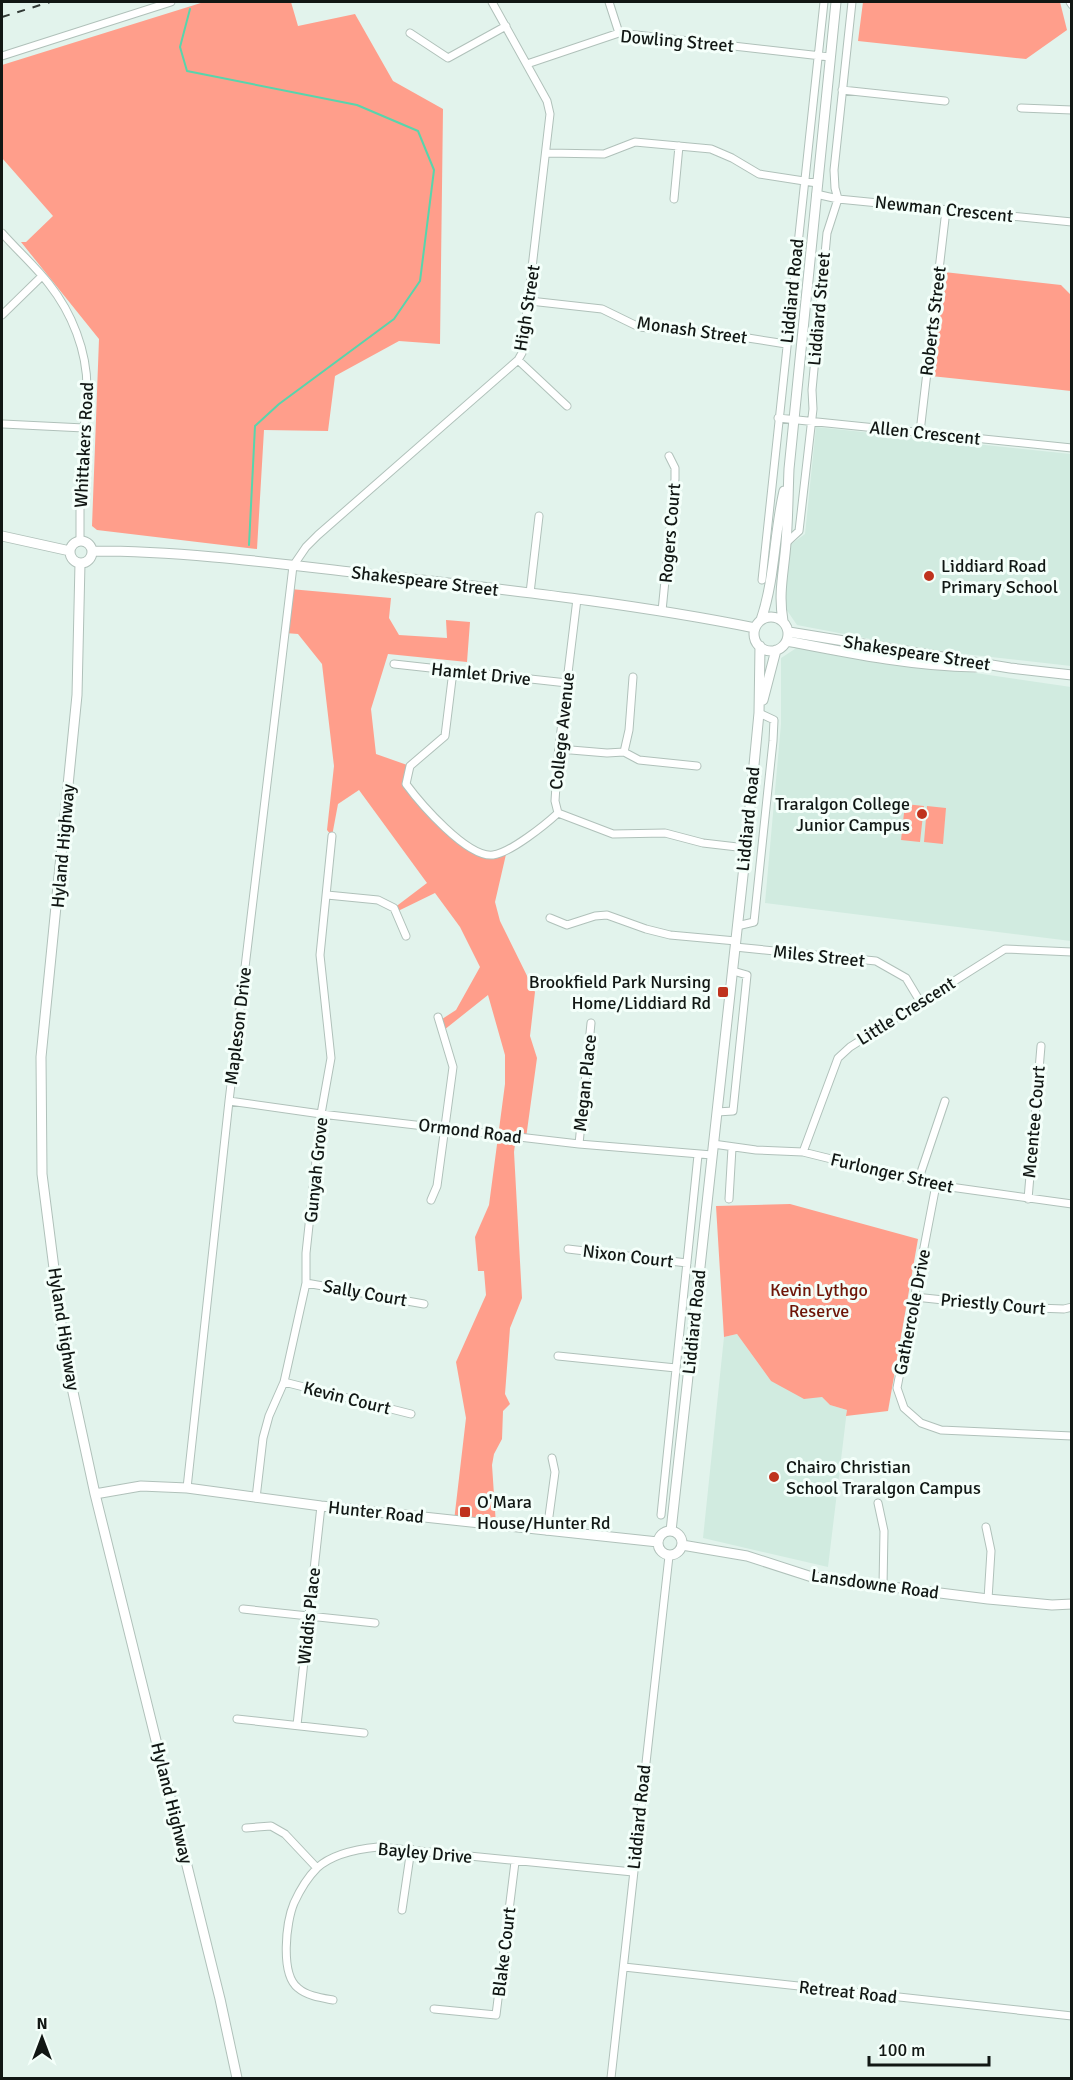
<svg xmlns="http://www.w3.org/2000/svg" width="1073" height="2080" viewBox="0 0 1073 2080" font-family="Signika,sans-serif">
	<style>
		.built { fill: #d1ebe0 }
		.green { fill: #ff9e8b }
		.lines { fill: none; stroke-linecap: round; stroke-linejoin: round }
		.stream { stroke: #58d5ac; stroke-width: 2 }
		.street-casing { stroke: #b0c1ba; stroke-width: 9 }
		.secondary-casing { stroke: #b0c1ba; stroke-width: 11 }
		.street { stroke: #fff; stroke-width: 7 }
		.secondary { stroke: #fff; stroke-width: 9 }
		.rail { stroke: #313935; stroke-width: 2; stroke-dasharray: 8 8; stroke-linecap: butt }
		.poi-dot { fill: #bf331d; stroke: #f4fffa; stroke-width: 2 }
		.labels { text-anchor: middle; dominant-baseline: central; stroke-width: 6; stroke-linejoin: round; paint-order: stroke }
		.street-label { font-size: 18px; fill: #111714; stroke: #f4fffa }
		.poi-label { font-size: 18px; fill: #111714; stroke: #f4fffa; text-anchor: start }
		.park-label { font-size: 18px; fill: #6e1507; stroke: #f4fffa }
	</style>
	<rect width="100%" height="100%" fill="#e2f3ec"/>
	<path class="built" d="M 816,427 L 1071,454 L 1071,666 L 928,650 L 797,625 L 784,606 L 790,545 L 805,534 Z
		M 798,647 L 1071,687 L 1071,941 L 765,903 L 781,724 L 781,658 Z
		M 737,1334 L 771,1381 L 822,1397 L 830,1405 L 847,1410 L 828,1567 L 703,1538 L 724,1337 Z"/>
	<path class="green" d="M 204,2 L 291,2 L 298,26 L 355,14 L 393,81 L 443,109 L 440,344 L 399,341 L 335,376 L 328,431 L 264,430 L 257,549 L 97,530 L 92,526 L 99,339 L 21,242 L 26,242 L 53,216 L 2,158 L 2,65 Z
		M 863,2 L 1060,2 L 1067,30 L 1026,59 L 858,41 Z
		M 944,272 L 1061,285 L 1071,295 L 1071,391 L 931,376 Z
		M 290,589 L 391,598 L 389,618 L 399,635 L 447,638 L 446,620 L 470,622 L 467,662 L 388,654 L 371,709 L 376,754 L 410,766 L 406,777 L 418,800 L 474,849 L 492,854 L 507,850 L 495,902 L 500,921 L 535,992 L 530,1036 L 537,1058 L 526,1138 L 516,1137 L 514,1152 L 522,1298 L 510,1328 L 505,1394 L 510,1404 L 503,1411 L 502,1439 L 494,1454 L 492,1465 L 496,1525 L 454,1521 L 466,1418 L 456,1362 L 486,1295 L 484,1271 L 478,1271 L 475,1237 L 489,1205 L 505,1084 L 505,1055 L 488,995 L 444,1030 L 439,1021 L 456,1010 L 480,967 L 460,927 L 435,893 L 396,912 L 394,908 L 427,883 L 359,790 L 338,804 L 332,836 L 327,830 L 334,766 L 322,664 L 298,634 L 285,633 Z
		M 905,804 L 924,806 L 920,842 L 901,840 Z
		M 927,806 L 946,808 L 943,844 L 924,842 Z
		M 790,1204 L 918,1239 L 888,1411 L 846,1416 L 847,1410 L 830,1405 L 822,1397 L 804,1399 L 771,1381 L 737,1334 L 724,1337 L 716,1206 Z"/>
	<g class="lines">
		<path class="stream" d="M 190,9 L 180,47 L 187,71 L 357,105 L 418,131 L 434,170 L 420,281 L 394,319 L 279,404 L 255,426 L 249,545"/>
		<g class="street-casing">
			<path id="street" d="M 609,2 L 619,33
				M 1070,2 L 1072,5
				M 410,33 L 448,58 L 506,26
				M 2,56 L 171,2
				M 527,64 L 619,33 L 830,57
				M 842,90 L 945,101
				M 1021,108 L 1072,110
				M 547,153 L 604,154 L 635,142 L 711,149 L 732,158 L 759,174 L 817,183
				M 816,194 L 838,199 L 1072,222
				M 674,199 L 679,146
				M 2,233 C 17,250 35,266 49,284 C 72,313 87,351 87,388 L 80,498 L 80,540
				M 530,301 L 602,309 L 639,327 L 748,338 L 786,344
				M 2,315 L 42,276
				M 518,360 L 567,406
				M 778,418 L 1072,448
				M 3,424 L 84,428
				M 920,432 L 946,210
				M 786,543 L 799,531 L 813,409 L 812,390 L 827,233 L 838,199 L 835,188 L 834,170 L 852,2
				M 762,580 L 824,2
				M 530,593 L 539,516
				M 577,599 L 558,755 L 555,801 L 558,813 L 613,834 L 665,833 L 703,843 L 746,848
				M 662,611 L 675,479 L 675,468 L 669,456
				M 394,664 L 567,683
				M 453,671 L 445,736 L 410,766 L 406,784 C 420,803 467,858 493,855 C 510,853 545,825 558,813
				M 559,749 L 607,753 L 624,752 L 639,760 L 697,766
				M 624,752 L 629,730 L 633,677
				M 327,895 L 378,900 L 394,908 L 406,936
				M 550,918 L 567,925 L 595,916 L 607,915 L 646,929 L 670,935 L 736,941
				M 737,926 L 754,922 L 773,741 L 774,720 L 759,713
				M 735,947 L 876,961 L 906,978 L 921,1003
				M 229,1101 L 321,1114 L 579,1144 L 712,1155
				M 717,1112 L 733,1111 L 747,975 L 733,971
				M 579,1144 L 591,1023
				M 713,1144 L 756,1150 L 803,1152 L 936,1185 L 1072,1204
				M 803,1152 L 838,1058 L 850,1047 L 1005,949 L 1072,952
				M 918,1181 L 945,1101
				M 936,1185 L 897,1388 L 904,1408 L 921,1423 L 941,1430 L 1072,1436
				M 729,1199 L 732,1148
				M 1028,1199 L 1041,1046
				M 431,1200 L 437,1186 L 453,1067 L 438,1017
				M 568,1249 L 687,1263
				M 306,1283 L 424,1304
				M 915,1297 L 1010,1307 L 1064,1309 L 1072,1307
				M 558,1356 L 676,1368
				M 284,1382 L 411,1414
				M 187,1488 L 229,1101 L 293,566 L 306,547 L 318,535 L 518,360 L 522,353 L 550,114 L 547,101 L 492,2
				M 256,1498 L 263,1438 L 269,1416 L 284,1382 L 306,1283 L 306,1253 L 321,1114 L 331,1058 L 320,955 L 332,836
				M 878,1503 L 884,1531 L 883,1586
				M 661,1515 L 698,1155
				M 986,1527 L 991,1551 L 988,1599
				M 547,1531 L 555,1472 L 552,1458
				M 243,1609 L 375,1623
				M 237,1719 L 364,1733
				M 297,1725 L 321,1506
				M 246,1828 L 271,1826 L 285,1834 L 317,1868
				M 402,1910 L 411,1849
				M 624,1967 L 1072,2016
				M 333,2000 C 322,1998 307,1996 298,1988 C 280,1974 286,1922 294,1903 C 299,1892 308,1877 317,1868 C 332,1854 358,1849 378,1847 L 633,1872
				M 434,2009 L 496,2015 L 515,1862
				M 611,2078 L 669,1556"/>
		</g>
		<g class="secondary-casing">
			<path id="secondary" d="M 2,536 L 70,551
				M70 552a11 11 0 1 1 22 0a11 11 0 1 1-22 0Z
				M 93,551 C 194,551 295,566 395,577 C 516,591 636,604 755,628
				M 80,563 L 77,695 L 41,1057 L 42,1174 L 65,1355 L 95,1494 L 220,1999 L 237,2078
				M754 634a17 17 0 1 1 34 0a17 17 0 1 1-34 0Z
				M 761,620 C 775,579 774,534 784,491
				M 783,621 C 778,593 784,571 786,543 C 788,518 788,493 789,469 L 836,2
				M 789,632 L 1010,668 L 1072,675
				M 787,641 C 849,653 912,666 975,667
				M 763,700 L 776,650
				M 95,1494 L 141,1486 L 187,1488 L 321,1506 L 658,1542
				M658 1543a12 12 0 1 1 24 0a12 12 0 1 1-24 0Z
				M 671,1531 L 746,848 L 759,713 L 760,646
				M 682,1545 L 747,1556 L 812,1577 L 988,1599 L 1052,1605 L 1072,1604"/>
		</g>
		<use href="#street" class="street"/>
		<use href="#secondary" class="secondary"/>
		<path class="rail" d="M 2,17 L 50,2"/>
	</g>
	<g class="poi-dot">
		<circle cx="929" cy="576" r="6"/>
		<circle cx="922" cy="814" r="6"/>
		<rect x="717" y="986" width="12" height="12" rx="3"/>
		<circle cx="774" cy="1477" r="6"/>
		<rect x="459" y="1506" width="12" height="12" rx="3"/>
	</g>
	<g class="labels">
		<g class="street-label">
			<text transform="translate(677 41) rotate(5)">Dowling Street</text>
			<text transform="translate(944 209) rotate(6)">Newman Crescent</text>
			<text transform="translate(792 291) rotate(-84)">Liddiard Road</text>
			<text transform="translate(527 308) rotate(-81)">High Street</text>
			<text transform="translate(819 309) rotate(-85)">Liddiard Street</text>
			<text transform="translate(933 321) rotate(-83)">Roberts Street</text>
			<text transform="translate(692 330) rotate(8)">Monash Street</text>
			<text transform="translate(925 433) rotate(6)">Allen Crescent</text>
			<text transform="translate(84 445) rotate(-87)">Whittakers Road</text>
			<text transform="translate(670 533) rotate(-85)">Rogers Court</text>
			<text transform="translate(425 581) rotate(7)">Shakespeare Street</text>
			<text transform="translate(917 653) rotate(9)">Shakespeare Street</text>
			<text transform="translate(481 674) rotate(6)">Hamlet Drive</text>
			<text transform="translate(562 731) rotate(-84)">College Avenue</text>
			<text transform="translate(748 819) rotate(-84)">Liddiard Road</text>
			<text transform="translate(63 846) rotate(-85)">Hyland Highway</text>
			<text transform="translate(819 956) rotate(6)">Miles Street</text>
			<text transform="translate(906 1011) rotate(-32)">Little Crescent</text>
			<text transform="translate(238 1026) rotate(-83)">Mapleson Drive</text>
			<text transform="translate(585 1083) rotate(-84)">Megan Place</text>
			<text transform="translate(1034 1122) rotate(-85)">Mcentee Court</text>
			<text transform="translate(470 1131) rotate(7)">Ormond Road</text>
			<text transform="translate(316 1170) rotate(-84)">Gunyah Grove</text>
			<text transform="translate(892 1173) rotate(13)">Furlonger Street</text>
			<text transform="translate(628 1256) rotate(7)">Nixon Court</text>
			<text transform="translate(365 1293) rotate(10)">Sally Court</text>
			<text transform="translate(993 1304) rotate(5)">Priestly Court</text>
			<text transform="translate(912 1312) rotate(-79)">Gathercole Drive</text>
			<text transform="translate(694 1322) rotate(-84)">Liddiard Road</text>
			<text transform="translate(64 1329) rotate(81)">Hyland Highway</text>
			<text transform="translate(347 1398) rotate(14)">Kevin Court</text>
			<text transform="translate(376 1512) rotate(6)">Hunter Road</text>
			<text transform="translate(875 1584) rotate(8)">Lansdowne Road</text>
			<text transform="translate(309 1616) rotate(-84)">Widdis Place</text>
			<text transform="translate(172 1803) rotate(76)">Hyland Highway</text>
			<text transform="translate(639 1817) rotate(-84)">Liddiard Road</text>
			<text transform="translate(425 1853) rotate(5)">Bayley Drive</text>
			<text transform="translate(504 1952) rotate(-83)">Blake Court</text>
			<text transform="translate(848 1992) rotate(6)">Retreat Road</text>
		</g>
		<g class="poi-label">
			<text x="941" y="566">Liddiard Road<tspan x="941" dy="21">Primary School</tspan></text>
			<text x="910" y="804" text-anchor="end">Traralgon College<tspan x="910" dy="21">Junior Campus</tspan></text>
			<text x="711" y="982" text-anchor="end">Brookfield Park Nursing<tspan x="711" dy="21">Home/Liddiard Rd</tspan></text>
			<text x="786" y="1467">Chairo Christian<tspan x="786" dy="21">School Traralgon Campus</tspan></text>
			<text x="477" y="1502">O'Mara<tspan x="477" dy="21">House/Hunter Rd</tspan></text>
		</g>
		<g class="park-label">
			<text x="819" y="1290">Kevin Lythgo<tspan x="819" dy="21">Reserve</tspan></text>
		</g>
	</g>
	<rect width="1073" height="2080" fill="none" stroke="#111714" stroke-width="6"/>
	<g transform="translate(42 2038)" stroke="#f4fffa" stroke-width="4.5" paint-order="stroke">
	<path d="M0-4.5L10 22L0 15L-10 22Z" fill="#111714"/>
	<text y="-9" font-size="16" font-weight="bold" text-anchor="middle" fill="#111714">N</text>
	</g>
	<path d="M869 2056v9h120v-9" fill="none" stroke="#111714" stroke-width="3"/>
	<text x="878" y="2056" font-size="18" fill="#111714" stroke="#f4fffa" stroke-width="4.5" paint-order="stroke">100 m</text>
</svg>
